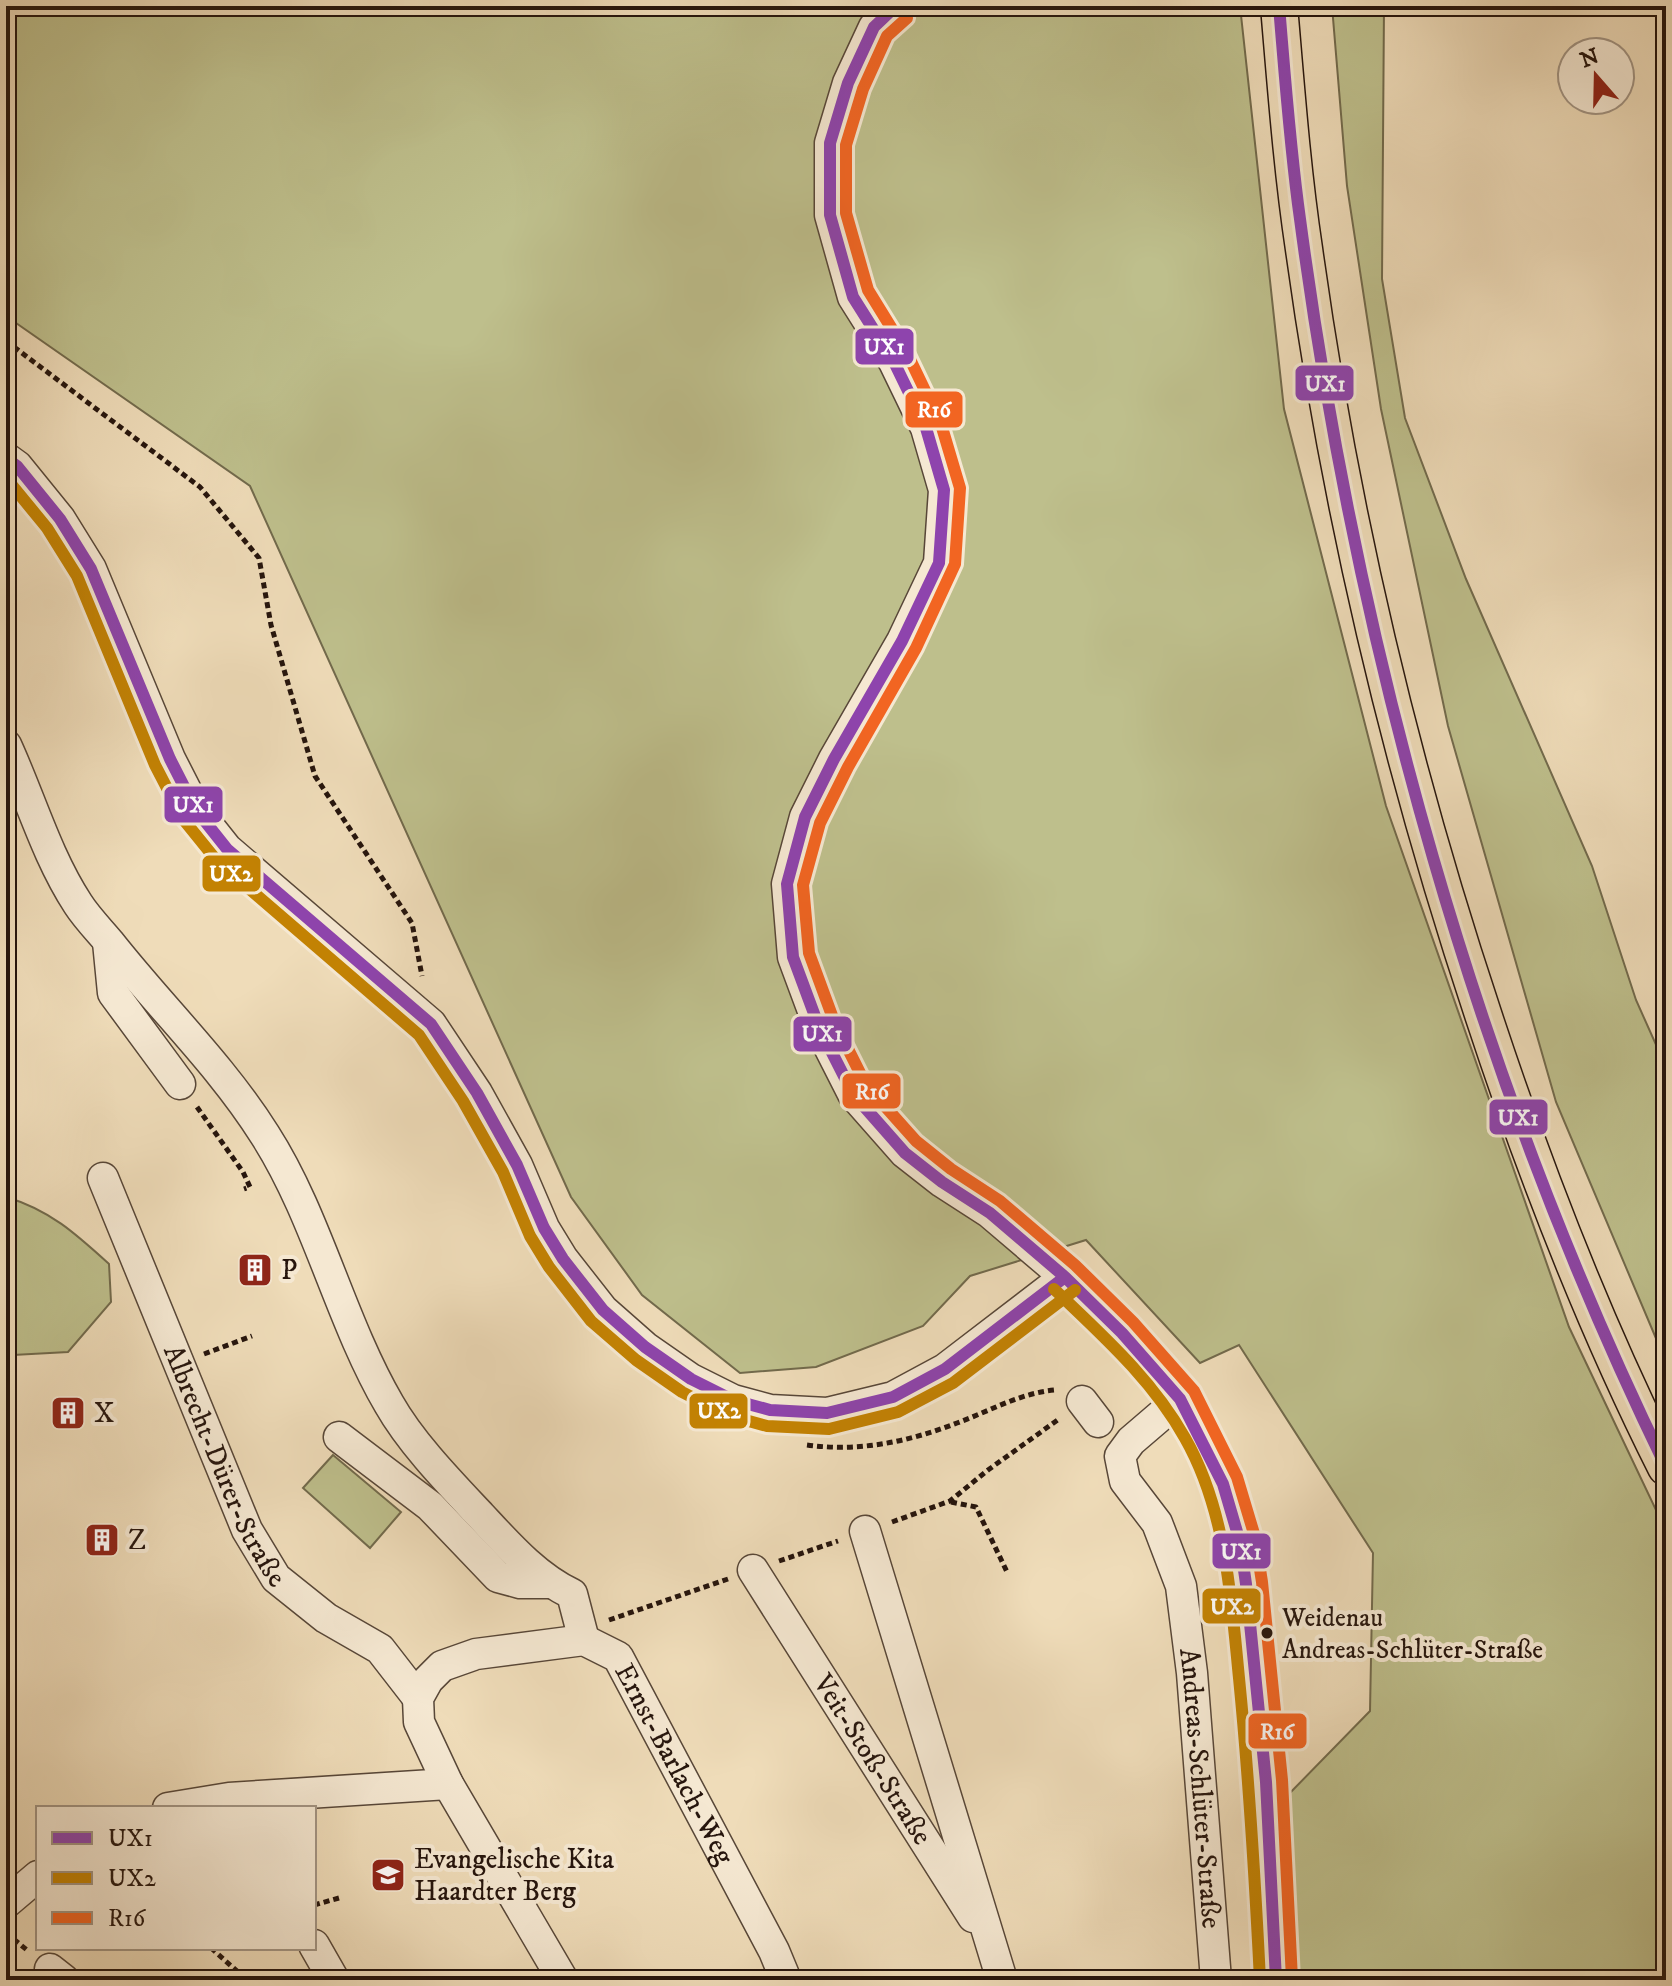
<svg xmlns="http://www.w3.org/2000/svg" width="1672" height="1986" viewBox="0 0 1672 1986" font-family="'IM FELL DW Pica',serif">
	<style>
		.green { fill: #bebf8c; stroke: #726a4c; stroke-width: 2 }
		.lines { fill: none; stroke-linecap: round; stroke-linejoin: round }
		.minor-casing { stroke: #584738; stroke-width: 33 }
		.major-casing { stroke: #26150d; stroke-width: 39 }
		.path { stroke: #26150d; stroke-width: 5; stroke-dasharray: 6 4; stroke-linecap: butt }
		.minor { stroke: #f5e8d2; stroke-width: 30 }
		.major { stroke: #efdcb9; stroke-width: 36 }
		.bus-1-casing { stroke: #f5e8d2; stroke-width: 18 }
		.bus-2-casing { stroke: #f5e8d2; stroke-width: 18 }
		.bus-3-casing { stroke: #f5e8d2; stroke-width: 18 }
		.bus-1 { stroke: #8e44ad; stroke-width: 12 }
		.bus-2 { stroke: #c38203; stroke-width: 12 }
		.bus-3 { stroke: #f26522; stroke-width: 12 }
		.bus-dot { fill: #26150d; stroke: #f5e8d2; stroke-width: 3 }
		.labels { text-anchor: middle; dominant-baseline: central; stroke-width: 8; stroke-linejoin: round; paint-order: stroke }
		.bus-label { font-size: 26px; fill: #26150d; stroke: #f5e8d2; text-anchor: start }
		.poi-label { font-size: 28px; fill: #26150d; stroke: #f5e8d2; text-anchor: start }
		.street-label { font-size: 28px; fill: #26150d; stroke: #f5e8d2 }
		.line-badge { stroke: #f5e8d2; stroke-width: 3 }
		.badge-label { font-size: 22px; text-anchor: middle; font-weight: bold; fill: #fff }
	</style>
	<rect width="100%" height="100%" fill="#efdcb9"/>
	<filter id="stains"><feTurbulence type="fractalNoise" baseFrequency=".0025" numOctaves="4"/><feColorMatrix values="0 0 0 0 .2 0 0 0 0 .09 0 0 0 0 .02 0 0 0 .5 -.17"/></filter>
	<radialGradient id="worn" r=".72"><stop offset=".6" stop-color="#630" stop-opacity="0"/><stop offset="1" stop-color="#630" stop-opacity=".3"/></radialGradient>
	<path class="green" d="M 6,6 L 1240,6 L 1284,409 L 1386,806 L 1569,1327 L 1666,1531 L 1666,1980 L 1298,1980 L 1286,1797 L 1370,1711 L 1373,1553 L 1239,1345 L 1200,1363 L 1086,1240 L 970,1276 L 923,1326 L 816,1367 L 740,1373 L 642,1295 L 571,1197 L 250,486 L 6,316 Z
		M 1332,6 L 1384,6 L 1382,279 L 1405,418 L 1466,579 L 1592,866 L 1636,1000 L 1666,1067 L 1666,1362 L 1556,1102 L 1448,726 L 1381,409 L 1347,186 Z
		M 6,1197 C 50,1210 76,1234 109,1264 L 111,1302 L 68,1352 L 13,1355 L 6,1351 Z
		M 333,1455 L 401,1512 L 370,1548 L 303,1488 Z"/>
	<g class="lines">
		<g class="minor-casing">
			<g id="minor">
				<path d="M 896,6 L 874,27 L 848,83 L 830,143 L 830,215 L 853,297 L 894,362 L 926,428 L 944,490 L 939,563 L 902,641 L 834,759 L 805,817 L 787,884 L 793,957 L 819,1027 L 853,1094 L 905,1153 L 942,1182 L 990,1213 L 1065,1277 L 1122,1333 L 1180,1399 L 1223,1484 L 1240,1542 L 1246,1584 L 1266,1782 L 1276,1980"/>
				<path d="M 6,458 L 17,466 L 60,519 L 91,569 L 170,759 L 196,810 L 227,849 L 431,1024 L 477,1093 L 517,1165 L 544,1228 L 563,1259 L 603,1310 L 645,1347 L 691,1379 L 733,1400 L 770,1410 L 827,1413 L 893,1397 L 945,1369 L 1065,1277"/>
				<path d="M 6,745 C 30,797 46,855 78,904 C 87,918 99,930 109,942 C 160,1007 221,1065 265,1135 C 317,1216 340,1320 389,1404 C 411,1443 450,1483 481,1516 C 508,1545 536,1577 572,1594 L 584,1640"/>
				<path d="M 108,942 L 113,993 L 180,1084"/>
				<path id="s1" d="M 103,1178 L 247,1530 L 276,1578 L 326,1618 L 380,1649 L 418,1698"/>
				<path id="s2" d="M 1180,1399 L 1131,1441 L 1120,1456 L 1125,1481 L 1157,1523 L 1181,1586 L 1192,1673 L 1216,1980"/>
				<path d="M 1082,1401 L 1098,1422"/>
				<path d="M 339,1437 L 430,1506 L 498,1577 L 520,1583 L 548,1583"/>
				<path d="M 865,1531 L 1002,1980"/>
				<path id="s3" d="M 753,1570 L 973,1917"/>
				<path d="M 168,1808 L 229,1798 L 448,1784"/>
				<path d="M 6,1903 L 38,1876"/>
				<path d="M 314,1945 L 334,1980"/>
				<path d="M 50,1969 L 64,1980"/>
				<path id="s4" d="M 563,1980 L 448,1784 L 419,1722 L 418,1698 L 428,1680 L 442,1666 L 476,1654 L 584,1640 L 618,1657 L 774,1951 L 786,1980"/>
			</g>
		</g>
		<g class="major-casing">
			<path id="major" d="M 1279,6 C 1286,87 1292,169 1304,249 C 1340,510 1400,765 1483,1014 C 1534,1169 1593,1322 1666,1467"/>
		</g>
		<path class="path" d="M 6,341 L 200,487 L 259,558 L 271,625 L 315,776 L 412,923 L 422,976
			M 197,1107 L 243,1172 L 250,1187 L 244,1189
			M 204,1354 L 252,1336
			M 807,1445 C 859,1452 908,1442 957,1423 C 990,1411 1020,1393 1055,1390
			M 951,1502 L 976,1507 L 1008,1574
			M 892,1522 L 950,1501 L 988,1470 L 1059,1419
			M 779,1561 L 838,1541
			M 609,1620 L 728,1579
			M 314,1905 L 339,1898
			M 6,1933 L 27,1950
			M 211,1948 L 247,1980"/>
		<use href="#minor" class="minor"/>
		<use href="#major" class="major"/>
		<g class="bus-1-casing">
			<path id="bus-1" d="M 896,6 L 874,27 L 848,83 L 830,143 L 830,215 L 853,297 L 894,362 L 926,428 L 944,490 L 939,563 L 902,641 L 834,759 L 805,817 L 787,884 L 793,957 L 819,1027 L 853,1094 L 905,1153 L 942,1182 L 990,1213 L 1065,1277 L 1122,1333 L 1180,1399 L 1223,1484 L 1240,1542 L 1246,1584 L 1266,1782 L 1276,1980
				M 1279,6 C 1285,77 1290,148 1300,219 C 1357,649 1476,1077 1666,1467
				M 6,458 L 17,466 L 60,519 L 91,569 L 170,759 L 196,810 L 227,849 L 431,1024 L 477,1093 L 517,1165 L 544,1228 L 563,1259 L 603,1310 L 645,1347 L 691,1379 L 733,1400 L 770,1410 L 827,1413 L 893,1397 L 945,1369 L 1065,1277"/>
		</g>
		<g class="bus-2-casing">
			<path id="bus-2" d="M 6,478 L 47,528 L 77,576 L 155,765 L 183,819 L 217,861 L 419,1035 L 463,1101 L 503,1172 L 530,1236 L 549,1267 L 591,1321 L 636,1360 L 682,1392 L 727,1415 L 767,1426 L 829,1429 L 898,1412 L 953,1383 L 1075,1290
				M 1054,1289 C 1102,1335 1152,1379 1185,1438 C 1226,1510 1231,1597 1239,1678 C 1249,1779 1255,1879 1260,1980"/>
		</g>
		<g class="bus-3-casing">
			<path id="bus-3" d="M 907,18 L 887,36 L 863,89 L 846,145 L 846,213 L 868,290 L 908,355 L 941,424 L 960,488 L 955,564 L 916,648 L 848,767 L 820,823 L 803,885 L 809,953 L 834,1021 L 866,1085 L 916,1141 L 951,1169 L 1000,1201 L 1075,1265 L 1133,1322 L 1194,1391 L 1237,1477 L 1255,1537 L 1262,1582 L 1282,1780 L 1292,1979"/>
		</g>
		<use href="#bus-1" class="bus-1"/>
		<use href="#bus-2" class="bus-2"/>
		<use href="#bus-3" class="bus-3"/>
	</g>
	<defs>
		<g id="building-square" transform="scale(1.8)"><rect x="-9" y="-9" width="18" height="18" rx="4" fill="#8f2418" stroke="#f5e8d2"/><path d="M-4-6H4V6H1V3H-1V6H-4ZM-2.5-4.3h1.7v1.8h-1.7ZM.8-4.3h1.7v1.8H.8ZM-2.5-1h1.7V.8h-1.7ZM.8-1h1.7V.8H.8Z" fill="#fff"/></g>
		<g id="school-square" transform="scale(1.8)"><rect x="-9" y="-9" width="18" height="18" rx="4" fill="#8f2418" stroke="#f5e8d2"/><path d="M0-5L7-2L0 1L-7-2ZM-4 1L0 2.5L4 1V4Q0 6-4 4Z" fill="#fff"/></g>
	</defs>
	<g fill-rule="evenodd">
		<use href="#building-square" x="255" y="1270"/>
		<use href="#building-square" x="68" y="1413"/>
		<use href="#building-square" x="102" y="1540"/>
		<use href="#school-square" x="388" y="1875"/>
	</g>
	<circle class="bus-dot" cx="1267" cy="1633" r="7"/>
	<g class="labels">
		<g class="bus-label">
			<text x="1282" y="1618">Weidenau<tspan x="1282" dy="32">Andreas-Schlüter-Straße</tspan></text>
		</g>
		<g class="poi-label">
			<text x="281" y="1270">P</text>
			<text x="94" y="1413">X</text>
			<text x="128" y="1540">Z</text>
			<text x="414" y="1859">Evangelische Kita<tspan x="414" dy="32">Haardter Berg</tspan></text>
		</g>
		<g class="street-label">
			<text stroke="none"><textPath href="#s1" startOffset="312">Albrecht-Dürer-Straße</textPath></text>
			<text stroke="none"><textPath href="#s3" startOffset="224">Veit-Stoß-Straße</textPath></text>
			<text stroke="none"><textPath href="#s4" startOffset="664">Ernst-Barlach-Weg</textPath></text>
			<text stroke="none"><textPath href="#s2" startOffset="432">Andreas-Schlüter-Straße</textPath></text>
		</g>
	</g>
	<g class="line-badge">
		<rect x="854" y="327" width="61" height="39" rx="8" fill="#8e44ad"/>
		<rect x="1294" y="364" width="61" height="38" rx="8" fill="#8e44ad"/>
		<rect x="904" y="390" width="60" height="39" rx="8" fill="#f26522"/>
		<rect x="163" y="785" width="61" height="39" rx="8" fill="#8e44ad"/>
		<rect x="201" y="854" width="61" height="39" rx="8" fill="#c38203"/>
		<rect x="792" y="1015" width="61" height="38" rx="8" fill="#8e44ad"/>
		<rect x="841" y="1072" width="61" height="38" rx="8" fill="#f26522"/>
		<rect x="1488" y="1098" width="61" height="38" rx="8" fill="#8e44ad"/>
		<rect x="688" y="1392" width="61" height="38" rx="8" fill="#c38203"/>
		<rect x="1211" y="1532" width="61" height="38" rx="8" fill="#8e44ad"/>
		<rect x="1201" y="1587" width="61" height="38" rx="8" fill="#c38203"/>
		<rect x="1247" y="1712" width="61" height="38" rx="8" fill="#f26522"/>
	</g>
	<g class="badge-label">
		<text x="884" y="354">UX1</text>
		<text x="1325" y="391">UX1</text>
		<text x="934" y="417">R16</text>
		<text x="193" y="812">UX1</text>
		<text x="231" y="881">UX2</text>
		<text x="822" y="1041">UX1</text>
		<text x="872" y="1099">R16</text>
		<text x="1518" y="1125">UX1</text>
		<text x="719" y="1418">UX2</text>
		<text x="1241" y="1559">UX1</text>
		<text x="1232" y="1614">UX2</text>
		<text x="1277" y="1739">R16</text>
	</g>
	<rect width="1672" height="1986" fill="none" stroke="#efdcb9" stroke-width="32"/>
	<rect x="8" y="8" width="1656" height="1970" fill="none" stroke="#26150d" stroke-width="4"/>
	<rect x="16" y="16" width="1640" height="1954" fill="none" stroke="#26150d" stroke-width="2"/>
	<rect x="36" y="1806" width="280" height="144" fill="#f5e8d2" stroke="#a29483" stroke-width="2"/>
	<rect x="52" y="1832" width="40" height="12" fill="#8e44ad" stroke="#a29483" stroke-width="2"/>
	<text x="108" y="1846" font-size="24" fill="#26150d">UX1</text>
	<rect x="52" y="1872" width="40" height="12" fill="#c38203" stroke="#a29483" stroke-width="2"/>
	<text x="108" y="1886" font-size="24" fill="#26150d">UX2</text>
	<rect x="52" y="1912" width="40" height="12" fill="#f26522" stroke="#a29483" stroke-width="2"/>
	<text x="108" y="1926" font-size="24" fill="#26150d">R16</text>
	<g transform="translate(1596 76) rotate(340)"><circle r="38" fill="#f5e8d2" stroke="#a29483" stroke-width="2"/>
	<path d="M0-6L14 30L0 20L-14 30Z" fill="#8f2418"/>
	<text y="-12" font-size="22" font-weight="bold" text-anchor="middle" fill="#26150d">N</text>
	</g>
	<rect width="100%" height="100%" filter="url(#stains)"/>
	<rect width="100%" height="100%" fill="url(#worn)"/>
</svg>
